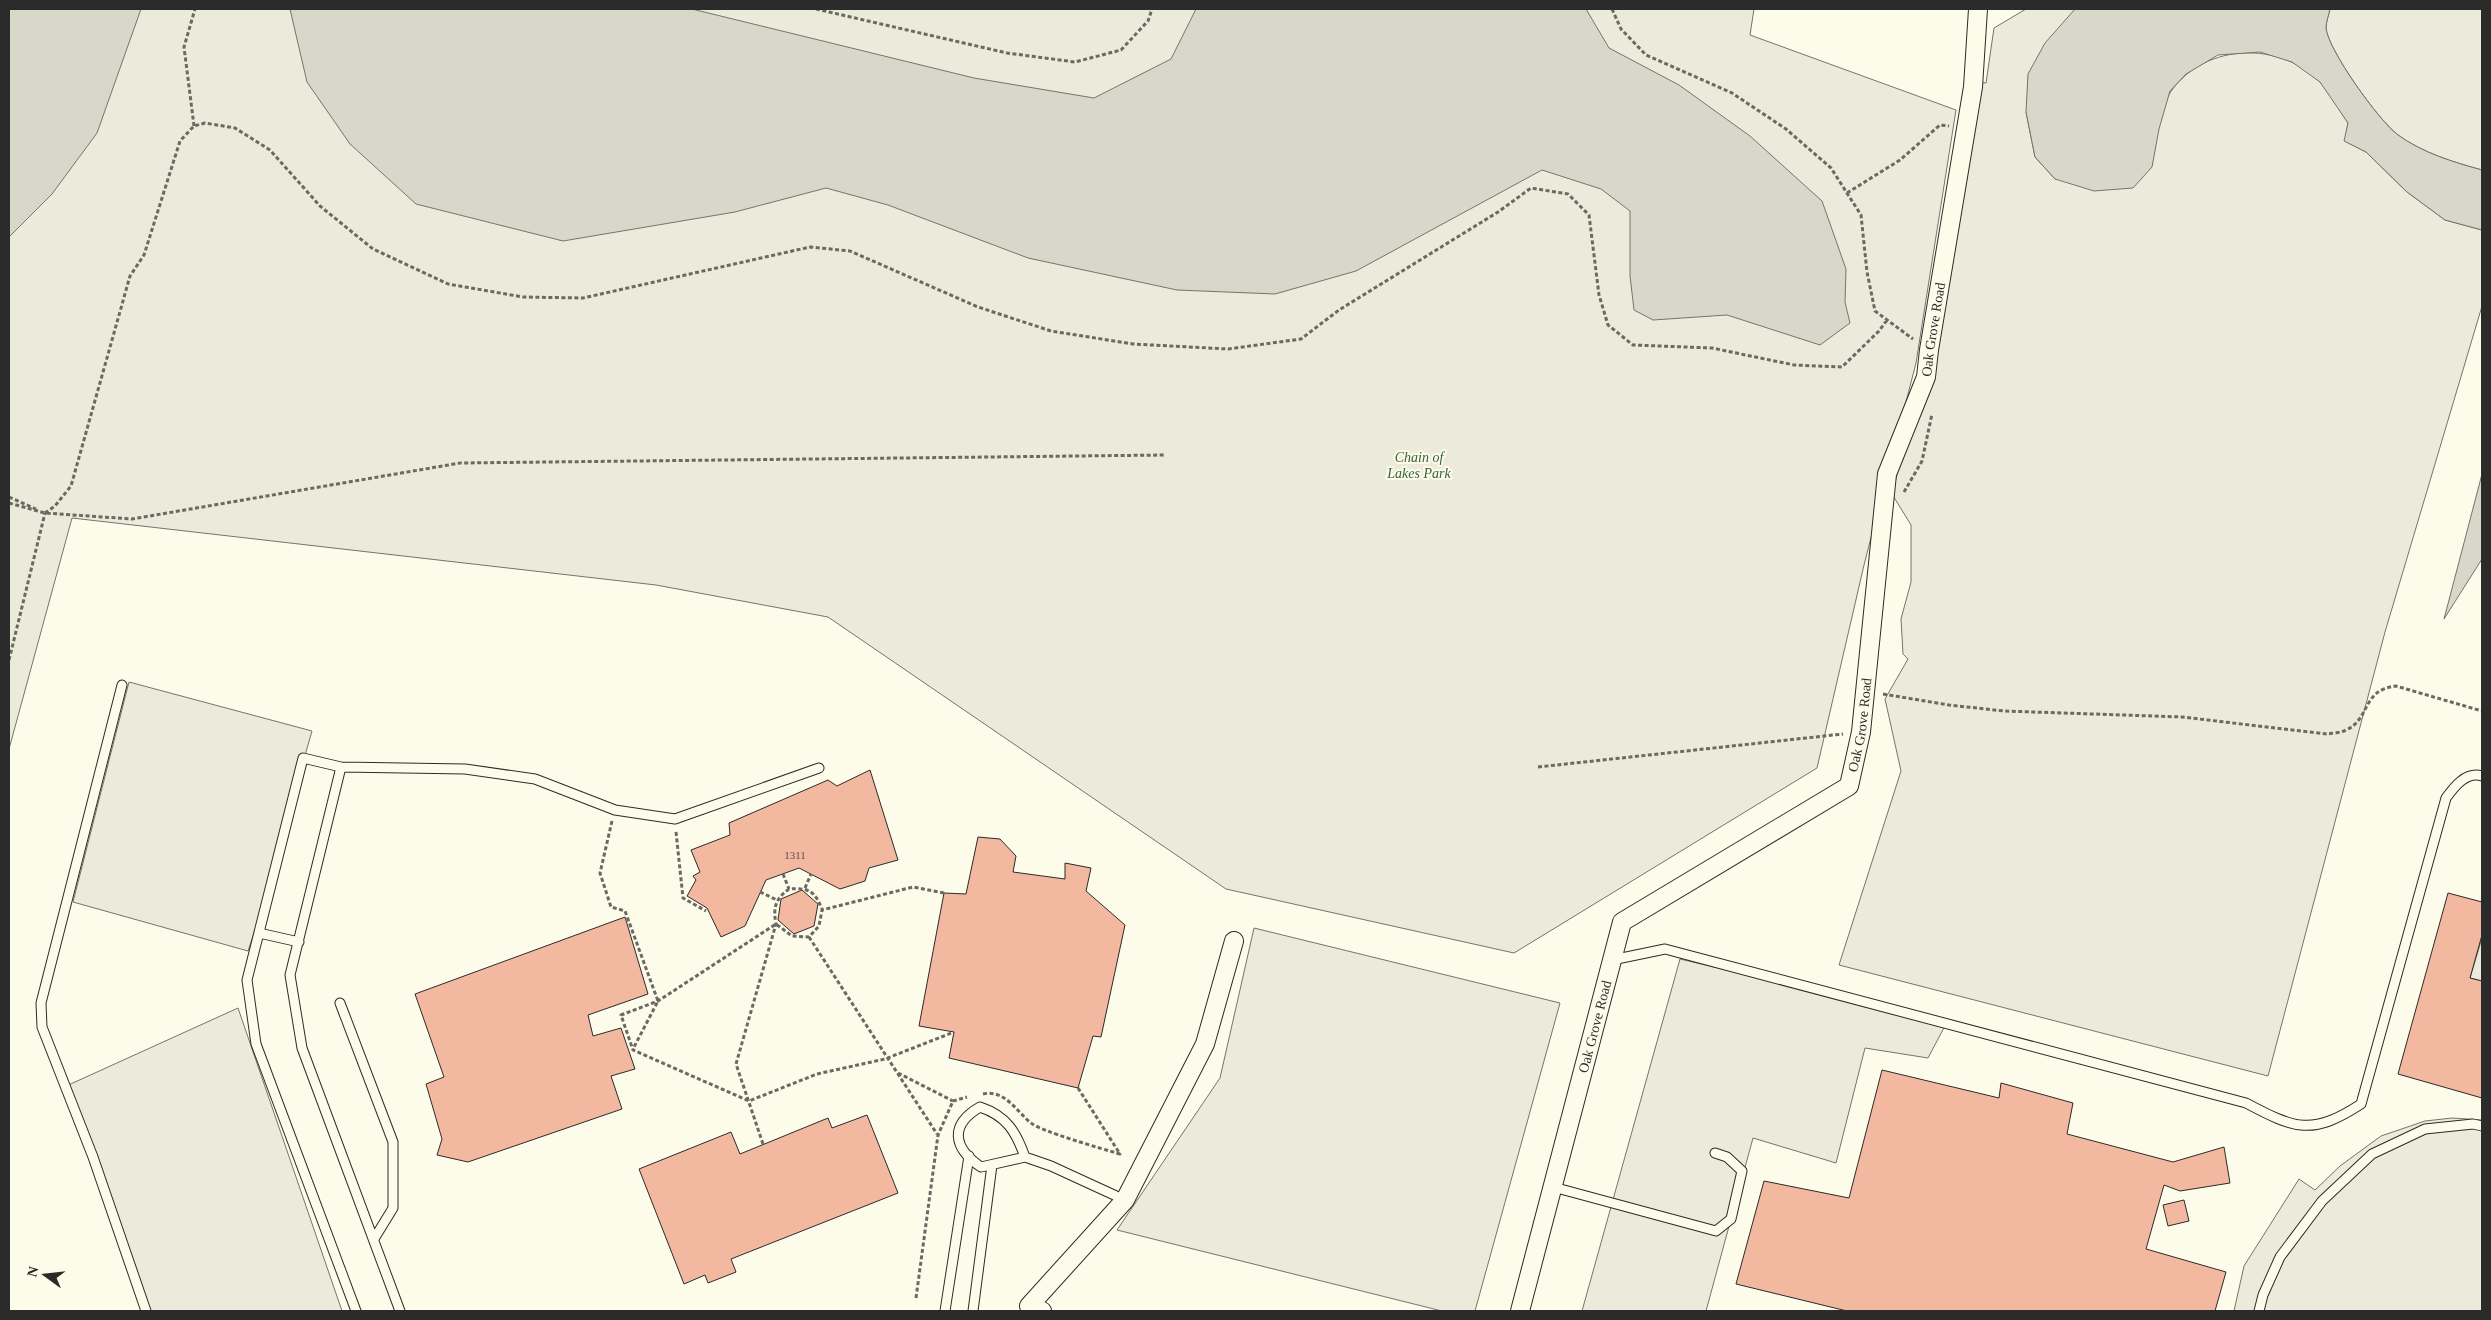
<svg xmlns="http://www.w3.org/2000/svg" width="2491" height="1320" viewBox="0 0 2491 1320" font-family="'Times New Roman',serif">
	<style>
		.green { fill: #ecebdb; stroke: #74746e }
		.parking { fill: #eceadb; stroke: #74746e }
		.water { fill: #d8d7c9; stroke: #74746e }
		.building { fill: #f2b8a0; stroke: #2b2b2b }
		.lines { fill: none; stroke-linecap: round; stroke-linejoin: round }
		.lane-casing { stroke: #2b2b2b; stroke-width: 11 }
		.street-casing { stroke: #2b2b2b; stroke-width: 20 }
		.path { stroke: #6a6964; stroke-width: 3; stroke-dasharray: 4 2.5; stroke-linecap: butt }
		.lane { stroke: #fdfbea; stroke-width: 9 }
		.street { stroke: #fdfbea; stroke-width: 18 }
		.labels { text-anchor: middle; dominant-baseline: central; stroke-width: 4; stroke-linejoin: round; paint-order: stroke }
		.number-label { font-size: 11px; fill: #5d4e48 }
		.street-label { font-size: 14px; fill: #2b2b2b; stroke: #fdfbea }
		.park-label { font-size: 14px; font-style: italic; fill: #34623c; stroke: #fdfbea }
	</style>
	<rect width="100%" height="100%" fill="#fdfbea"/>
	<path class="green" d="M 9,9 L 1754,9 L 1750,35 L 1956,110 L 1916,363 L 1864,565 L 1817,768 L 1514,953 L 1226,889 L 828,617 L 656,585 L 72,518 L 9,749 Z
		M 2026,9 L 2075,9 L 2026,112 L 2035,157 L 2055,179 L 2151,167 C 2155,148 2161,104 2172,90 C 2206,43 2280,41 2320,82 C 2331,94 2339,110 2348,123 L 2345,141 L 2366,152 L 2407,192 L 2445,220 L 2482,230 L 2482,306 L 2385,632 L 2268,1076 L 1839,965 L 1901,771 L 1885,699 L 1908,659 L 1903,654 L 1901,619 L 1911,582 L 1911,525 L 1892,494 L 1925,365 L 1970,81 L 1986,83 L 1994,28 Z
		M 2330,9 L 2482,9 L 2482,170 C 2453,162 2423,153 2398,135 C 2379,121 2328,50 2326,28 C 2326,22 2329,14 2330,9 Z"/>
	<path class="parking" d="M 129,682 L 312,731 L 291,804 L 273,877 L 248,951 L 73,902 Z
		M 1254,928 L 1560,1003 L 1475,1311 L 1442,1311 L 1117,1230 L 1220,1078 Z
		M 2482,938 L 2482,981 L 2470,978 Z
		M 1680,959 L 1947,1022 L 1928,1058 L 1865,1048 L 1836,1163 L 1753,1138 L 1706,1311 L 1582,1311 Z
		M 238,1008 L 342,1311 L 151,1311 L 64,1087 Z
		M 2452,1118 L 2482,1120 L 2482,1311 L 2234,1311 L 2244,1266 L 2299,1179 L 2315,1190 L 2340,1166 L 2381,1136 L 2425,1121 Z"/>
	<path class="water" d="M 9,9 L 141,9 L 97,133 L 52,194 L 9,237 Z
		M 290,9 L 692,9 L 974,78 L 1094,98 L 1171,59 L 1196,9 L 1586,9 L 1609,48 L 1679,85 L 1750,136 L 1822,201 L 1846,269 L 1845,302 L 1850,323 L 1820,345 L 1727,315 L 1653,320 L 1634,310 L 1630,276 L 1630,211 L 1601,189 L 1542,170 L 1356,271 L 1275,294 L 1177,290 L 1028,258 L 888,205 L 826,188 L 735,212 L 563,241 L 416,204 L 350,144 L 307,82 Z
		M 2075,9 L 2330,9 C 2329,14 2326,22 2326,28 C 2328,50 2379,121 2398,135 C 2423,153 2453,162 2482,170 L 2482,230 L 2445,220 L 2407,192 L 2366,152 L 2344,141 L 2348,123 L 2320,82 L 2292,62 L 2260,52 L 2218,55 L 2186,74 L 2170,91 L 2159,129 L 2152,167 L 2133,188 L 2094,191 L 2055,179 L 2035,157 L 2026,112 L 2028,74 L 2045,43 Z
		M 2482,474 L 2482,559 L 2444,619 Z"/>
	<path class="building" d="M 870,770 L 898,860 L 869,868 L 865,881 L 840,889 L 799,868 L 766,880 L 745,926 L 721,937 L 707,908 L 687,896 L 696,880 L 693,876 L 700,872 L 691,850 L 730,835 L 729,823 L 828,780 L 837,786 Z
		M 978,837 L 1000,839 L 1016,856 L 1013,872 L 1065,879 L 1065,863 L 1091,868 L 1086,891 L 1125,925 L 1101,1037 L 1093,1036 L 1078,1088 L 949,1058 L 954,1032 L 919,1026 L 944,893 L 966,894 Z
		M 802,890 L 818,904 L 814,926 L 794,934 L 778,920 L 781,899 Z
		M 2448,893 L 2482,902 L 2482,935 L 2470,978 L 2482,981 L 2482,1098 L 2398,1074 Z
		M 625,917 L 648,994 L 588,1015 L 593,1036 L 621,1028 L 635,1069 L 611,1076 L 622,1109 L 468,1162 L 437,1155 L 442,1139 L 426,1084 L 444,1077 L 415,994 Z
		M 1882,1070 L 1999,1098 L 2001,1083 L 2073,1103 L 2067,1134 L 2173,1162 L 2224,1147 L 2230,1183 L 2180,1191 L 2164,1185 L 2146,1249 L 2226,1272 L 2215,1311 L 1847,1311 L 1736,1284 L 1764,1181 L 1849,1198 Z
		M 867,1115 L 898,1193 L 731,1259 L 736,1272 L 708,1283 L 705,1275 L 684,1284 L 639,1169 L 731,1132 L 740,1154 L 828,1118 L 832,1128 Z
		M 2184,1200 L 2189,1221 L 2168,1226 L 2163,1205 Z"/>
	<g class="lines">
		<g class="lane-casing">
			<path id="lane" d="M 122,685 L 41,1003 L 42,1027 L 93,1157 L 146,1311
				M 341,767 L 290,975 L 302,1048 L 400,1311
				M 259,933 L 299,942
				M 1612,960 L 1665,949 L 2246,1103 C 2295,1129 2312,1136 2361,1104 L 2446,798 C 2454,787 2466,771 2482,776
				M 340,1003 L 393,1142 L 393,1208 L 374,1239
				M 1025,1157 C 1016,1132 1007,1116 980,1107 C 949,1125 953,1148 981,1167 L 1025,1157 L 1051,1166 L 1125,1200
				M 1553,1187 L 1716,1231 L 1731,1219 L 1742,1171 L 1727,1157 L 1715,1153
				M 356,1311 L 256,1044 L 247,980 L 303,758 L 341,767 L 465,769 L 535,779 L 615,810 L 675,819 L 819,768
				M 945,1311 L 969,1156
				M 973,1311 L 992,1165
				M 2259,1311 L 2263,1295 L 2280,1257 L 2322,1201 L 2372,1154 L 2425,1129 L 2473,1124 L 2482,1126"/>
		</g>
		<g class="street-casing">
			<g id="street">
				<path d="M 1042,1311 L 1029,1306 L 1125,1200 L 1205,1044 L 1234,941"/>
				<path id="s1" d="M 1520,1311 L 1622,922 L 1849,786 L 1861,732 L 1887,474 L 1926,377 L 1929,350 L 1973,87 L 1978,9"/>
			</g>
		</g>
		<path class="path" d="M 816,9 L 1007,53 L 1075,62 L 1121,50 L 1148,21 L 1152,9
			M 1612,9 L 1621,29 L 1646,55 L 1732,93 L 1786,129 L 1831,168 L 1861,215 L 1867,272 L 1875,311 L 1913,339
			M 194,126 L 184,47 L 195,9
			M 1847,193 L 1900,160 L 1940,125 L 1949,126
			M 1904,492 L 1922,461 L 1932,414
			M 9,497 L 36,509
			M 9,503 L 45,513 L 132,519 L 460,463 L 1165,455
			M 45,513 L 55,506 L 71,486 L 130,276 L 144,255 L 180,141 L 194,126 L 205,123 L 235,128 L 270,150 L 320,206 L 373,249 L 448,284 L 523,297 L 583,298 L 810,247 L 850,251 L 978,307 L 1051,331 L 1133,344 L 1228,349 L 1301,339 L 1339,310 L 1498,212 L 1531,188 L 1568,194 L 1589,215 L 1599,295 L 1608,325 L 1633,345 L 1712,348 L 1794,365 L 1842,367 L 1879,331 L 1887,320
			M 9,660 L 45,513
			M 1883,694 L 1949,705 L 2004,711 L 2182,717 L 2327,734 C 2333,733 2341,733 2346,730 C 2371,719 2361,690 2396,686 L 2482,711
			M 1538,767 L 1843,734
			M 612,821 L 600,873 L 611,907 L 625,911 L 658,1001 L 633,1049
			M 676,832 L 683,898 L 706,911
			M 783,874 L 789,889
			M 805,888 L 811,874
			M 760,892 L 777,900
			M 944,893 L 913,887 L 822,910 L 819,926 L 809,937 L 792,936 L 776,924 L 658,1001 L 621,1015 L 633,1050 L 749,1101 L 817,1074 L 885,1059 L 954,1032
			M 809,937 L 937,1134
			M 898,1073 L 953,1101
			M 983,1094 C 1005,1089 1017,1112 1031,1123 C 1040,1131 1103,1149 1120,1154 L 1078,1088
			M 763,1144 L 736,1064 L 776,924 C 773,908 775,899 789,889 C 809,888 814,890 822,909
			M 916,1298 L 938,1135 L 953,1101 L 967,1097"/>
		<use href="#lane" class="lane"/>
		<use href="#street" class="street"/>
	</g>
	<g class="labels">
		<g class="number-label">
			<text x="795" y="855">1311</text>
		</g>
		<g class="street-label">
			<text stroke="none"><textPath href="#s1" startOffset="1134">Oak Grove Road</textPath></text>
			<text stroke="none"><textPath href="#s1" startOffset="729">Oak Grove Road</textPath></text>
			<text stroke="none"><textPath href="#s1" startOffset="294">Oak Grove Road</textPath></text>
		</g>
		<g class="park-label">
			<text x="1419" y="457">Chain of<tspan x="1419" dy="16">Lakes Park</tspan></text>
		</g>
	</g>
	<rect width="2491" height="1320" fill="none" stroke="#2b2b2b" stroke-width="20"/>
	<g transform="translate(45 1275) rotate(285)" stroke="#fdfbea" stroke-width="4" paint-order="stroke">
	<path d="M0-4L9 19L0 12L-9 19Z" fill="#2b2b2b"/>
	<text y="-8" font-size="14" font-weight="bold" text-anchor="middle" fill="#2b2b2b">N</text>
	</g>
</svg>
